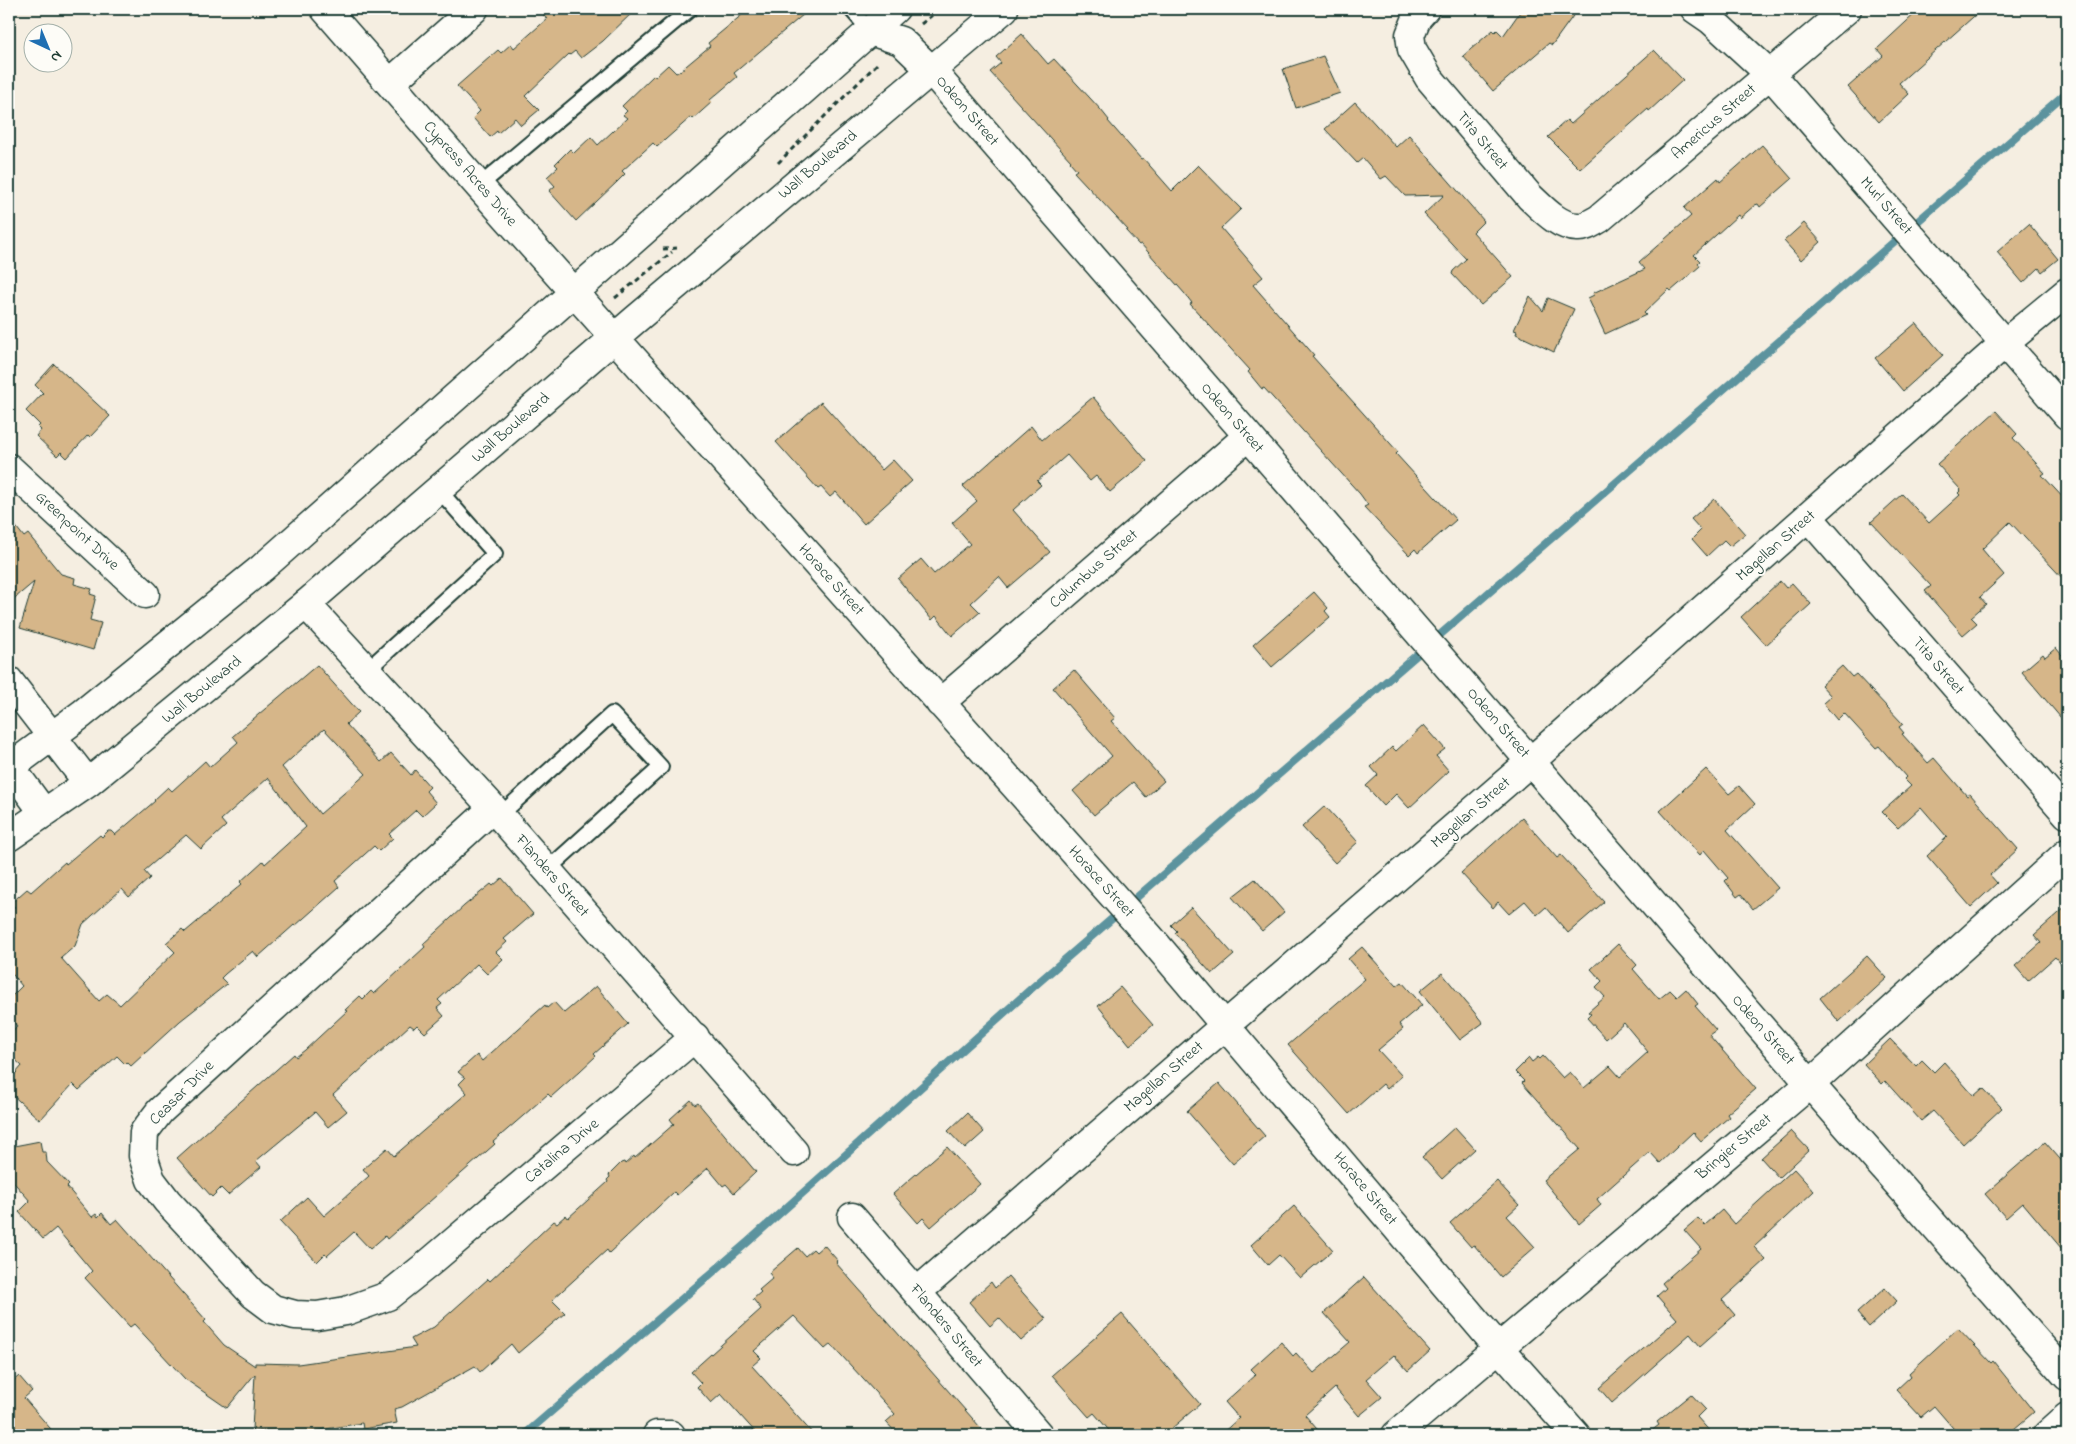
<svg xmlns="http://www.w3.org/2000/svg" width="2076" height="1444" viewBox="0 0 2076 1444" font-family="'Indie Flower',sans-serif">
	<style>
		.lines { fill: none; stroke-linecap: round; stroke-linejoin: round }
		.stream { stroke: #5b939e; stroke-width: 8 }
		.building { fill: #d6b689; stroke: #1f3d34; fill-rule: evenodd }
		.service-casing { stroke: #1f3d34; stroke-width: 18 }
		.minor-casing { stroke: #1f3d34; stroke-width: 31 }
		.tertiary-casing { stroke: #1f3d34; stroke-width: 31 }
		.path { stroke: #1f3d34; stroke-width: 3; stroke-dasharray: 5 4; stroke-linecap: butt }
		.service { stroke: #fdfcf7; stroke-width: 14 }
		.minor { stroke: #fdfcf7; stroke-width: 28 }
		.tertiary { stroke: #fdfcf7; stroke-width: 28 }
		.labels { text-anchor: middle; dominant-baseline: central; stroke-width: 4; stroke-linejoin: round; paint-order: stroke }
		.street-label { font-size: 16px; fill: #1f3d34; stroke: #fdfcf7 }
	</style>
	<rect width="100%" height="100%" fill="#f5eee1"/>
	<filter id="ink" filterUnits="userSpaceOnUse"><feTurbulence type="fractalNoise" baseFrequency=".02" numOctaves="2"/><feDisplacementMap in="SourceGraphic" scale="10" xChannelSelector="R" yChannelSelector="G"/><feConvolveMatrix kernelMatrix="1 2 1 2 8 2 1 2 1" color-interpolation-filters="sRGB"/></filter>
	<g filter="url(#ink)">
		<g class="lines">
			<path class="stream" d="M 524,1435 L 749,1241 L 1032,988 L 2067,92"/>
		</g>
		<path class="building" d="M 538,9 L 636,9 L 603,41 L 581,58 L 575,51 L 570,55 L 569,54 L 525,96 L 539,110 L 521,125 L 515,118 L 498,133 L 497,131 L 490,137 L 473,118 L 480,111 L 457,86 L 498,50 L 501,53 L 511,44 L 514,48 L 547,19 Z
			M 749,9 L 810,9 L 734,73 L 737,77 L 710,100 L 712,102 L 693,119 L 691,117 L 657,147 L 653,143 L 622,171 L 625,174 L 617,182 L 576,221 L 549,191 L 555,186 L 547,177 L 558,167 L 555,164 L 570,149 L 574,153 L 591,137 L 598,145 L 627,118 L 623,115 L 627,111 L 622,106 L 654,75 L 655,77 L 668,65 L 676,73 L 680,71 L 710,46 L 708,43 Z
			M 1522,9 L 1578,9 L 1552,45 L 1549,43 L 1493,91 L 1463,56 L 1493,30 L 1495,32 L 1497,30 L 1503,36 Z
			M 1920,9 L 1982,9 L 1899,83 L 1909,94 L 1879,122 L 1848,87 L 1883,56 L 1877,49 Z
			M 1022,34 L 1048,64 L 1054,59 L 1101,110 L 1109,120 L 1108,121 L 1141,159 L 1143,158 L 1172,191 L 1198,165 L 1241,209 L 1221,228 L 1263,277 L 1253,285 L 1314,355 L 1312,356 L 1398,452 L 1396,454 L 1456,520 L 1418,553 L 1415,549 L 1409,555 L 1364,507 L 1368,505 L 1360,494 L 1264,388 L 1262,389 L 1248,372 L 1250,370 L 1190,304 L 1192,303 L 1185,294 L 1141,244 L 1139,245 L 1126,231 L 1128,230 L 1074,172 L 1077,170 L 1070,162 L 1071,161 L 990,72 L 1001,63 L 996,57 Z
			M 1654,50 L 1683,80 L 1649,111 L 1648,109 L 1580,169 L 1548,137 L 1567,120 L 1571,124 Z
			M 1323,56 L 1340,93 L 1296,108 L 1283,69 Z
			M 1355,102 L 1396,147 L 1409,135 L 1484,221 L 1473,232 L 1513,277 L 1481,305 L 1452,274 L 1453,271 L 1466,259 L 1424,214 L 1444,195 L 1405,196 L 1386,176 L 1381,179 L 1363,158 L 1357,163 L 1325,129 Z
			M 1762,145 L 1792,179 L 1760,207 L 1758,204 L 1755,205 L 1740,218 L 1738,215 L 1694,255 L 1700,261 L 1698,263 L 1700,266 L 1671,291 L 1669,289 L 1644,313 L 1646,315 L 1605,334 L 1588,298 L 1594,295 L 1593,293 L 1645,269 L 1639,262 L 1691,216 L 1684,208 L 1718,178 L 1720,182 Z
			M 1804,223 L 1821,242 L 1801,260 L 1784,241 Z
			M 2029,224 L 2058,259 L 2042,272 L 2039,268 L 2023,283 L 1997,252 Z
			M 1530,296 L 1543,311 L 1548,298 L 1574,309 L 1554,352 L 1516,334 L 1517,331 L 1514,330 Z
			M 1916,323 L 1943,355 L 1903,391 L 1875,358 Z
			M 54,364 L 110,416 L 90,437 L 88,435 L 67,458 L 61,452 L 57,456 L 36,436 L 41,430 L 38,427 L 40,425 L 26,411 L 43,393 L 35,385 Z
			M 1093,397 L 1147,461 L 1110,492 L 1096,476 L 1090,481 L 1067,455 L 1037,481 L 1041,485 L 1013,510 L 1050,552 L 1008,588 L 999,577 L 971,603 L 980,612 L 952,636 L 936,616 L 932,620 L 898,579 L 921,559 L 934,574 L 970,544 L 952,523 L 977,501 L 963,486 L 1031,426 L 1042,440 Z
			M 821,402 L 882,470 L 893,460 L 912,481 L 864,524 L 836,492 L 830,497 L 821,487 L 818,489 L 776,442 Z
			M 1996,411 L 2017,434 L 2013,438 L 2045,473 L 2042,475 L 2067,502 L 2067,583 L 2010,522 L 1982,549 L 2004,575 L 1980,597 L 1986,604 L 1971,617 L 1977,623 L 1963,635 L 1925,591 L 1931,586 L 1871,522 L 1902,494 L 1929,523 L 1960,495 L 1958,493 L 1961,490 L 1937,464 Z
			M 1714,499 L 1745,534 L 1730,546 L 1724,540 L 1707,556 L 1692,539 L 1701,530 L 1691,519 Z
			M 9,518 L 24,537 L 28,534 L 61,574 L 75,578 L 74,584 L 92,589 L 90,594 L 96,596 L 90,620 L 101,623 L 93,650 L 20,628 L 34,582 L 9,603 Z
			M 1780,581 L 1786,588 L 1792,583 L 1811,604 L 1766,645 L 1741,617 Z
			M 1314,592 L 1328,608 L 1325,611 L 1330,617 L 1272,667 L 1253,645 Z
			M 2056,648 L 2067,661 L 2067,725 L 2022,672 L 2043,654 L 2045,657 Z
			M 317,665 L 359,712 L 346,724 L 381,762 L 391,753 L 411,775 L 415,770 L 430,787 L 426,791 L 436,803 L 422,816 L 416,810 L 389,834 L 393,838 L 379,851 L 374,846 L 335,881 L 339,887 L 295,926 L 294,925 L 258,957 L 253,951 L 225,974 L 221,978 L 227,984 L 180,1021 L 131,1066 L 127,1062 L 125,1064 L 117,1056 L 79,1090 L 73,1084 L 40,1120 L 9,1092 L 9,1081 L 22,1066 L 9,1054 L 9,1035 L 17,1026 L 9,1017 L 9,999 L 22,986 L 9,970 L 9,911 L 15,907 L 11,903 L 27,889 L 31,892 L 65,862 L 66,864 L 100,835 L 102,837 L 108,831 L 111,831 L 115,835 L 155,801 L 154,800 L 168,787 L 172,791 L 205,761 L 210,767 L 238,742 L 233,736 ZM 324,729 L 366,774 L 320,814 L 282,767 ZM 268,778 L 306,827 L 265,864 L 263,861 L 240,882 L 242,884 L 185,932 L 182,929 L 166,943 L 175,952 L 120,1005 L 107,994 L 99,1001 L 61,958 L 75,946 L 83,924 L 122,889 L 129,897 L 150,878 L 144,871 L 186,835 L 201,849 L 226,826 L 221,820 Z
			M 1842,666 L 1852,677 L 1856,674 L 1903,724 L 1899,727 L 1904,733 L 1902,734 L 1928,763 L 1934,758 L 1967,796 L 1970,794 L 2018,849 L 1990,875 L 1997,883 L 1971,907 L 1927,856 L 1947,837 L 1921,807 L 1898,828 L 1882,812 L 1911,786 L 1904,779 L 1906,777 L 1879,746 L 1876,748 L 1844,713 L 1837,720 L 1823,703 L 1831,696 L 1821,685 Z
			M 1074,670 L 1115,718 L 1111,721 L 1164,781 L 1146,797 L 1133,782 L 1094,815 L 1073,791 L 1112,756 L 1053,688 Z
			M 1424,725 L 1445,749 L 1436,756 L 1449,771 L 1409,808 L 1396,794 L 1384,806 L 1366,786 L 1378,775 L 1371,767 L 1392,747 L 1396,751 Z
			M 1706,769 L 1729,794 L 1739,786 L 1755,804 L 1727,830 L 1778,888 L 1753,909 L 1741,894 L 1737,897 L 1725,881 L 1728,878 L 1704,850 L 1700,855 L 1660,811 Z
			M 1325,806 L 1358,842 L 1335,863 L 1302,827 Z
			M 1522,818 L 1557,858 L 1561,855 L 1604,902 L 1568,933 L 1546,907 L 1537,915 L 1525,901 L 1509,914 L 1498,902 L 1493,908 L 1461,873 Z
			M 502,878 L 533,914 L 504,939 L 507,942 L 496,952 L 503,959 L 487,974 L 477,964 L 438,1000 L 442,1004 L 437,1008 L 444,1016 L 425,1033 L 417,1025 L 414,1028 L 410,1025 L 333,1095 L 347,1111 L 328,1127 L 315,1112 L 256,1161 L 261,1167 L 228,1195 L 221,1188 L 212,1197 L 177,1158 L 294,1054 L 296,1057 L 305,1050 L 347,1011 L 345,1010 L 360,996 L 363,999 L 371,991 L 374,994 L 425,947 L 423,944 L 464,906 L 491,884 L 493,886 Z
			M 1255,879 L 1284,912 L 1262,931 L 1232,897 Z
			M 2067,906 L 2067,971 L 2055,957 L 2028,981 L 2015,966 L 2041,943 L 2034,935 Z
			M 1191,907 L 1234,955 L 1212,974 L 1175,933 L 1177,931 L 1171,925 Z
			M 1618,944 L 1637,965 L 1633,969 L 1659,999 L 1670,990 L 1677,997 L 1686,989 L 1698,1004 L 1695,1006 L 1716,1030 L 1709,1035 L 1756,1089 L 1727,1114 L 1729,1117 L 1701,1141 L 1693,1132 L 1660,1163 L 1650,1152 L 1597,1199 L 1601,1205 L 1579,1224 L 1543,1180 L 1580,1149 L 1522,1083 L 1524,1081 L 1515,1072 L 1529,1058 L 1532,1062 L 1538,1057 L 1540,1059 L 1543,1056 L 1563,1078 L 1570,1072 L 1584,1088 L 1610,1066 L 1620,1077 L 1648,1052 L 1624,1023 L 1606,1039 L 1587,1018 L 1591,1014 L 1588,1012 L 1605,997 L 1596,987 L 1602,981 L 1591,969 Z
			M 1362,947 L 1397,986 L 1402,982 L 1422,1005 L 1399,1024 L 1403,1029 L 1378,1050 L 1402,1076 L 1387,1089 L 1383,1084 L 1349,1114 L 1288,1045 L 1365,979 L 1348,959 Z
			M 1867,956 L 1887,978 L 1839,1022 L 1820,998 Z
			M 1442,973 L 1483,1023 L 1460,1040 L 1420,991 Z
			M 596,986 L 628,1024 L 594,1054 L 596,1056 L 580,1071 L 551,1097 L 548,1094 L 523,1116 L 493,1142 L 495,1144 L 387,1239 L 385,1236 L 370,1249 L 354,1232 L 327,1256 L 325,1254 L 317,1262 L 280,1222 L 307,1197 L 324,1216 L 369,1176 L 363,1169 L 387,1148 L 394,1156 L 467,1093 L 459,1084 L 465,1078 L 458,1072 L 477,1055 L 482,1061 L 545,1005 L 547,1008 L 554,1002 L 564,1013 Z
			M 1120,987 L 1153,1025 L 1130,1045 L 1098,1006 Z
			M 1890,1039 L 1916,1066 L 1922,1060 L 1934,1072 L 1944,1062 L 1974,1096 L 1983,1088 L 2002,1108 L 1963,1144 L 1933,1111 L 1921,1121 L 1885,1081 L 1882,1084 L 1864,1064 Z
			M 1219,1083 L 1265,1136 L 1233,1164 L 1187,1111 Z
			M 691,1100 L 695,1105 L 698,1103 L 756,1172 L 734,1193 L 726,1184 L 723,1186 L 708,1168 L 677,1195 L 674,1192 L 609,1253 L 607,1250 L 552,1300 L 565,1313 L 518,1353 L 511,1344 L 480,1372 L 475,1366 L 402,1407 L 394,1409 L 397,1423 L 363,1429 L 362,1423 L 302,1433 L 252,1430 L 255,1374 L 227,1408 L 185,1379 L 134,1324 L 130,1327 L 85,1278 L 92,1271 L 56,1228 L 43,1239 L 19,1212 L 30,1201 L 9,1177 L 9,1147 L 40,1141 L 42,1152 L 46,1152 L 47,1162 L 69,1185 L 67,1187 L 92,1217 L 96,1214 L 98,1217 L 102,1213 L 111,1224 L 117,1219 L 206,1320 L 204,1322 L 224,1345 L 255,1366 L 255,1363 L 298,1364 L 416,1347 L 411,1339 L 434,1327 L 488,1279 L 490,1281 L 554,1221 L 557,1223 L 566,1215 L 568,1218 L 608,1182 L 607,1180 L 610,1177 L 609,1175 L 621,1163 L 624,1162 L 625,1164 L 634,1156 L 635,1158 L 674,1124 L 670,1119 Z
			M 967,1113 L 984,1132 L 965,1149 L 948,1131 Z
			M 1455,1127 L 1475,1149 L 1442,1179 L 1422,1157 Z
			M 1791,1131 L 1809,1150 L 1779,1178 L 1761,1158 Z
			M 2045,1142 L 2067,1167 L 2067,1255 L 2023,1203 L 2006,1218 L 1985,1194 Z
			M 947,1147 L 980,1184 L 931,1227 L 923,1218 L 918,1223 L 893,1194 Z
			M 1794,1169 L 1814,1191 L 1754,1247 L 1766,1260 L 1722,1300 L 1735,1315 L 1700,1346 L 1690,1334 L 1612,1403 L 1599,1388 L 1677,1319 L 1657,1296 L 1666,1288 L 1662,1283 L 1701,1249 L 1684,1230 L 1698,1218 L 1705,1225 L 1722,1210 L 1734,1224 Z
			M 1497,1181 L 1519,1205 L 1507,1216 L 1535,1247 L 1501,1277 L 1474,1245 L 1471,1247 L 1450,1223 Z
			M 1294,1206 L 1333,1250 L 1300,1278 L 1279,1255 L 1268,1265 L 1251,1245 Z
			M 824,1245 L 838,1261 L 836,1263 L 987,1435 L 898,1435 L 886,1422 L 895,1414 L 831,1344 L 825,1349 L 794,1316 L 754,1351 L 761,1358 L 752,1366 L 814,1435 L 758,1435 L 721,1394 L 711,1403 L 697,1387 L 701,1383 L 691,1372 L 761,1309 L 753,1299 L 761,1292 L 759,1290 L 773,1278 L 769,1273 L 798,1248 L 805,1256 L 813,1249 L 816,1252 Z
			M 1008,1276 L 1046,1319 L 1021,1341 L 999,1318 L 990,1326 L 969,1302 L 991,1282 L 995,1288 Z
			M 1364,1277 L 1430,1351 L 1408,1371 L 1394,1355 L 1366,1379 L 1382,1397 L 1359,1416 L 1335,1388 L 1305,1415 L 1322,1435 L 1220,1435 L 1239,1418 L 1225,1402 L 1256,1374 L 1251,1369 L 1281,1342 L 1293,1356 L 1296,1353 L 1314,1373 L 1350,1342 L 1324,1313 Z
			M 1885,1288 L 1897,1301 L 1869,1327 L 1857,1313 Z
			M 1122,1314 L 1200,1404 L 1164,1435 L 1113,1435 L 1094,1413 L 1089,1417 L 1052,1375 Z
			M 1958,1328 L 1991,1363 L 1993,1361 L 2034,1412 L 2007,1435 L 1959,1435 L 1934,1406 L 1921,1417 L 1896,1390 L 1911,1376 L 1909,1373 Z
			M 19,1376 L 32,1391 L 24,1398 L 56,1435 L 9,1435 L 9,1380 L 11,1383 Z
			M 1691,1394 L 1705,1409 L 1697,1417 L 1713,1435 L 1646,1435 L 1659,1425 L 1657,1422 Z"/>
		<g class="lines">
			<g class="service-casing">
				<path id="service" d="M 851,9 L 870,31
					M 479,186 L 690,9
					M 366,671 L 495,554 L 439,490
					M 499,816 L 612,714 L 661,767 L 547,870"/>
			</g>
			<g class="minor-casing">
				<path id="minor" d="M 325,9 L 479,186 L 1149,936 L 1498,1347 L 1576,1435
					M 1425,9 L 1417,18 L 1410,35 L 1412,49 L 1429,78 L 1530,197 C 1543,209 1558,226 1577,227 C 1585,228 1593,222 1599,219 L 1847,9
					M 1695,9 L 1711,20 L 1770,74 L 2067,415
					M 870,31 L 901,41 L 930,69 L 1810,1084 L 2067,1376
					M 390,83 L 474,9
					M 9,468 L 145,594
					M 1809,518 L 2067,814
					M 306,604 L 493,808 L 794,1152
					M 940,703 L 1248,436
					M 493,808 L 160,1111 L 144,1132 L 143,1156 L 151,1180 L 167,1201 L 253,1294 L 273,1309 L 295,1315 L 317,1316 L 346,1311 L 388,1296 L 428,1264 L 695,1037
					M 852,1217 L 1039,1435
					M 917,1292 L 1531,761 L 2005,343 L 2067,292
					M 657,1435 L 671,1435
					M 1396,1435 L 1810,1084 L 2067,853
					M 2047,1435 L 2067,1417"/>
			</g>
			<g class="tertiary-casing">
				<path id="tertiary" d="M 9,681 L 88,783
					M 9,765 L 44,813
					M 9,768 L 82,714 L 262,568 L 895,9
					M 9,837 L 88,783 L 306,604 L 635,320 L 1004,9"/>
			</g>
			<path class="path" d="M 921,24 L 940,9
				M 778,163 L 879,62
				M 663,249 L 678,248
				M 615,298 L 672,252"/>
			<use href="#service" class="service"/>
			<use href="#minor" class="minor"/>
			<use href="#tertiary" class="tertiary"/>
		</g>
	</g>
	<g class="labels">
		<g class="street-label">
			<text transform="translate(967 111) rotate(49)">Odeon Street</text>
			<text transform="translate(1714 122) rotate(-41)">Americus Street</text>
			<text transform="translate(1482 141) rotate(50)">Tita Street</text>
			<text transform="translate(818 165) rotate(-40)">Wall Boulevard</text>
			<text transform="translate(470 174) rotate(49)">Cypress Acres Drive</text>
			<text transform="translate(1886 206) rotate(49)">Murl Street</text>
			<text transform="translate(1232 418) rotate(49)">Odeon Street</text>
			<text transform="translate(511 428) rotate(-41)">Wall Boulevard</text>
			<text transform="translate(77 531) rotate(43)">Greenpoint Drive</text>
			<text transform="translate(1776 546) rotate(-41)">Magellan Street</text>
			<text transform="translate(1094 569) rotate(-41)">Columbus Street</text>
			<text transform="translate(831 580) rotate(48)">Horace Street</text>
			<text transform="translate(1938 666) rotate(49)">Tita Street</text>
			<text transform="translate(202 690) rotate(-39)">Wall Boulevard</text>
			<text transform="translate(1498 723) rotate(49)">Odeon Street</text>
			<text transform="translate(1471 813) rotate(-41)">Magellan Street</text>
			<text transform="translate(552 876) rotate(49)">Flanders Street</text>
			<text transform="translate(1101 882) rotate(48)">Horace Street</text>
			<text transform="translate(1763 1030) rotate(49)">Odeon Street</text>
			<text transform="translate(1164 1077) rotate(-41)">Magellan Street</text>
			<text transform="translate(182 1093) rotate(-45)">Ceasar Drive</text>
			<text transform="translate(1734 1147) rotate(-40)">Bringier Street</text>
			<text transform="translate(562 1151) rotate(-40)">Catalina Drive</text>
			<text transform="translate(1365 1189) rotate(50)">Horace Street</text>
			<text transform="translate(946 1326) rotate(50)">Flanders Street</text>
		</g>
	</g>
	<rect width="2076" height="1444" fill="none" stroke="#fdfcf7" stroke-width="30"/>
	<rect x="15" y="15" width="2046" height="1414" fill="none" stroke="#1f3d34" stroke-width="2" filter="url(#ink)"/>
	<g transform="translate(48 48) rotate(136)"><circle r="24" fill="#fdfcf7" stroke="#a4b0a9"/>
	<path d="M0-4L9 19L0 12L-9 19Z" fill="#1f6fb2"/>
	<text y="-8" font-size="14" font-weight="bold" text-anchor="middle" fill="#1f3d34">N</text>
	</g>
</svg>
